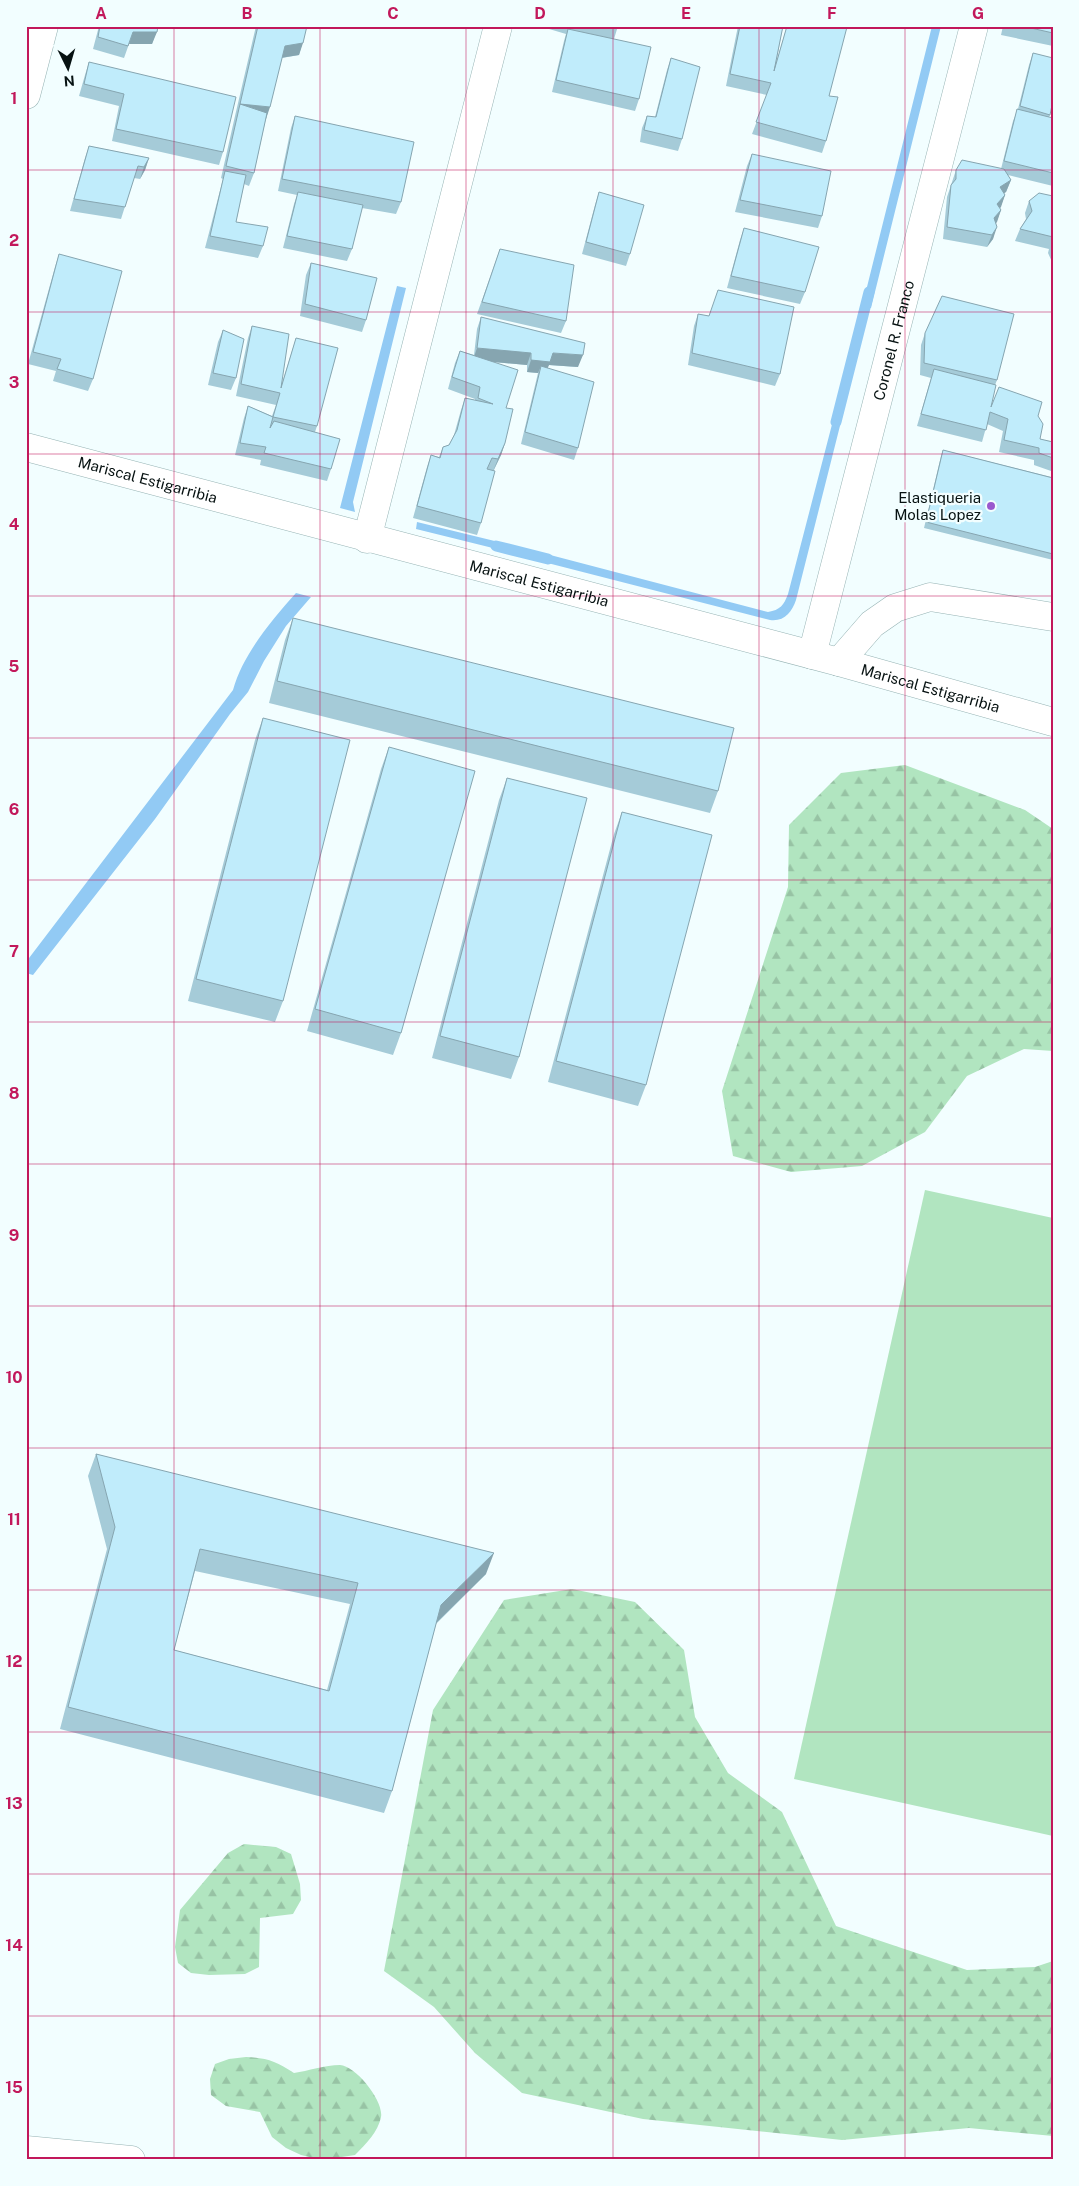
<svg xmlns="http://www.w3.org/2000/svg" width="1079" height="2186" viewBox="0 0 1079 2186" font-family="'Public Sans',sans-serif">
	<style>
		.forest { fill: url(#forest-firs) }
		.pitch { fill: #b1e5c0 }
		.water { fill: #92caf4 }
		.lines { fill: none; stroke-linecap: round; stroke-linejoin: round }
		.stream { stroke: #92caf4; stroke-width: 11 }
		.minor-casing { stroke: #96b3b4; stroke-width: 29 }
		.minor { stroke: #fff; stroke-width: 28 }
		.wall { fill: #a5cbd8; fill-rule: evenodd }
		.shaded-wall { fill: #86a5b0 }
		.building { fill: #c0ecfb; stroke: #86a5b0; fill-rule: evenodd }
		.grid { fill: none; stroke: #c2185b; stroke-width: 1; stroke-opacity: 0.55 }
		.poi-dot { fill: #9a59ce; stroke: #f2feff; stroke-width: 2 }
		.labels { text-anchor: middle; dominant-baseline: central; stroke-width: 4.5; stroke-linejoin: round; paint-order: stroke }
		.street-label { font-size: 15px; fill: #071212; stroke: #f2feff }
		.poi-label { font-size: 15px; fill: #071212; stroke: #f2feff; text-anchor: end }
		.neatline { fill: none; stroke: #c2185b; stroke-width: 2 }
		.grid-label { font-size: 16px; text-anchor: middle; font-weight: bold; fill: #c2185b }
	</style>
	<defs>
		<pattern id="forest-firs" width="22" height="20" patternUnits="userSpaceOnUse" patternTransform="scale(1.25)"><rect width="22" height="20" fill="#b1e5c0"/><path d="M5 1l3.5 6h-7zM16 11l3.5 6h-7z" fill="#97c3a4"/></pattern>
	</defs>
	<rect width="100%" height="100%" fill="#f2feff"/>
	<path class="forest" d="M 905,765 L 1025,810 L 1053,829 L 1053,1051 L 1024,1049 L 967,1076 L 925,1132 L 862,1166 L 791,1172 L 733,1156 L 722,1091 L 788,887 L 789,825 L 841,773 Z
		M 572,1589 L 635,1602 L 684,1650 L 695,1717 L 728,1773 L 782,1812 L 836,1926 L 967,1970 L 1035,1967 L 1053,1961 L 1053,2136 L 969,2128 L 842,2140 L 643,2119 L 522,2093 L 475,2053 L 434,2007 L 384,1971 L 433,1710 L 504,1600 Z
		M 244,1844 L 276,1847 L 291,1854 L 300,1884 L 301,1900 L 293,1914 L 260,1918 L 259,1967 L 245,1974 L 209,1975 L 191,1973 L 178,1963 L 175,1947 L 180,1910 L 228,1853 Z
		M 246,2057 C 267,2058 276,2061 294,2073 C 308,2071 325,2065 340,2065 C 356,2066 384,2101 381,2117 C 378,2132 366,2144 355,2155 L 322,2160 L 301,2155 L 286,2148 L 272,2137 L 260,2112 L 226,2106 L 211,2095 L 210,2079 L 215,2064 L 229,2059 Z"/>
	<path class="pitch" d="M 925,1190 L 1053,1218 L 1053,1836 L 794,1779 Z"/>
	<path class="water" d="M 932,26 L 941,26 L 871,308 L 862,307 Z
		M 397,286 L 406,288 L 353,502 L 355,512 L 340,508 Z
		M 836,409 L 844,410 L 796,600 C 792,612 784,622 770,620 L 532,559 L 535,551 L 768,612 C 780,610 784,605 788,594 Z
		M 417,522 L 511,545 L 509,552 L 416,529 Z
		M 296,593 L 311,597 L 286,626 L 264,661 L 248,692 L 230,714 L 155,819 L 33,975 L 26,973 L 26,962 L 233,690 C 243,654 271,621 296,593 Z"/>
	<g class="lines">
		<path class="stream" d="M 836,422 L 869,292
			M 496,546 L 548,559"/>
		<g class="minor-casing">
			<g id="minor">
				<path d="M 26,95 L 44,26"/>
				<path id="s1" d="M 26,447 L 839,662 L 1053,722"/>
				<path d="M 367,539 L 498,26"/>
				<path id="s2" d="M 812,655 L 974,26"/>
				<path d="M 839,662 L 872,624 L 895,608 L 930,597 L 1053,617"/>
				<path d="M 26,2150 L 131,2160"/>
			</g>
		</g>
		<use href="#minor" class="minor"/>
	</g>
	<path class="wall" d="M 99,26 L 158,26 L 152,44 L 129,44 L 124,58 L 93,49 Z
		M 256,26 L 307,26 L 299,55 L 282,58 L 266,118 L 254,173 L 249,186 L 244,184 L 236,222 L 263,246 L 258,258 L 205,248 L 223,179 L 221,178 L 235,116 Z
		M 539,26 L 618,26 L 614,39 L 639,99 L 635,111 L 552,92 L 564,41 L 566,34 Z
		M 738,26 L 783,26 L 776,63 L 787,26 L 844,26 L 829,96 L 826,141 L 822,153 L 752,134 L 767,95 L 726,86 Z
		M 1003,26 L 1053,26 L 1053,46 L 1001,35 Z
		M 1033,53 L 1050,115 L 1049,117 L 1051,118 L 1053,109 L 1053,186 L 1008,175 L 1011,180 L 1006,192 L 1004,193 L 1005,195 L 1000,208 L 1001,210 L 996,223 L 993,239 L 987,247 L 943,239 L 947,197 L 956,170 L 1001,169 L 1013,121 L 1018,109 L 1029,65 Z
		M 671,58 L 682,139 L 678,151 L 640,142 L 642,128 L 647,116 L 655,117 L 667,70 Z
		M 89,62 L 223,152 L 219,165 L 112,141 L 119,106 L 79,96 L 85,75 Z
		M 295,116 L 401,202 L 396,214 L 362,208 L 352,249 L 347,261 L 283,248 L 294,204 L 297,195 L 278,191 L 291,128 Z
		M 89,146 L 149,158 L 145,170 L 140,179 L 134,178 L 121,219 L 70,211 L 85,158 Z
		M 752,154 L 822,216 L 818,228 L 735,212 L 747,166 Z
		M 599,192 L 630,254 L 626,266 L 582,254 L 595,205 Z
		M 1053,196 L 1053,264 L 1048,253 L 1049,249 L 1015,241 L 1020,229 L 1026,219 L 1025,213 L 1029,201 Z
		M 744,228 L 805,292 L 800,304 L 727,288 L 740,240 Z
		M 500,249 L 566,321 L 561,333 L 477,314 Z
		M 59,254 L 93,379 L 88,391 L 53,381 L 56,371 L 28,364 L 55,267 Z
		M 311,263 L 366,320 L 362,332 L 300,316 L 306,275 Z
		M 698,314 L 709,316 L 780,374 L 775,386 L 688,365 L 694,326 Z
		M 481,317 L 578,367 L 549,365 L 547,368 L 578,448 L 574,460 L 521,444 L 538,373 L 527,372 L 527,365 L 492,362 L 506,408 L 505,443 L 501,455 L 494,470 L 481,523 L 477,535 L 413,518 L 427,467 L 431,455 L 439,457 L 443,447 L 449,445 L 454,435 L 461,410 L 465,398 L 475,400 L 475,399 L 448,389 L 455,363 L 460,351 L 474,355 L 477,329 Z
		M 252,326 L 282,383 L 296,338 L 317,426 L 315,432 L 331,469 L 327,481 L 260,465 L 261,460 L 235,455 L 244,418 L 248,406 L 272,416 L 276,405 L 236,396 L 248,338 Z
		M 223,330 L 236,378 L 231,390 L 208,385 L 218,342 Z
		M 925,333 L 997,380 L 995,385 L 991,407 L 1038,416 L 1040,439 L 1053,442 L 1053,560 L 924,528 L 941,456 L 943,450 L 1051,477 L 1051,471 L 1034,465 L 1034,460 L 999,452 L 1003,431 L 987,424 L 982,442 L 917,426 L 931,378 L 920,375 L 921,345 Z
		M 293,618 L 718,791 L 710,813 L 269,703 L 285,640 Z
		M 263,718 L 283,1001 L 275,1022 L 188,1001 L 255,740 Z
		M 389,747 L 401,1033 L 393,1055 L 307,1031 L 381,769 Z
		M 507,778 L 519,1057 L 511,1079 L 432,1058 L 499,800 Z
		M 622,812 L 646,1085 L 638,1106 L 548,1082 L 614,834 Z
		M 96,1454 L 486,1574 L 436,1624 L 392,1791 L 384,1813 L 60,1729 L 107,1549 L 88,1476 ZM 195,1571 L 350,1604 L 327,1690 L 174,1650 Z"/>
	<path class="shaded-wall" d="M 133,32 L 157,32 L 152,44 L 129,44 Z
		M 303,43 L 299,55 L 280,58 L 285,46 Z
		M 240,104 L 270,107 L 266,119 Z
		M 149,158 L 145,170 L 140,179 L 144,167 Z
		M 1011,180 L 1006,192 L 995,199 L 1000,187 Z
		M 1005,195 L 1001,207 L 993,216 L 997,204 Z
		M 1001,210 L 997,222 L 990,230 L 994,218 Z
		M 997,227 L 993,239 L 987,247 L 992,235 Z
		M 477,348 L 531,353 L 527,365 L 473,360 Z
		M 553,353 L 583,355 L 578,367 L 549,365 L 545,374 L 541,366 L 538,373 L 527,372 L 531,360 Z
		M 505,443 L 501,455 L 493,471 L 498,459 Z
		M 494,1553 L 486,1574 L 433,1626 L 441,1605 Z"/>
	<path class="building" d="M 100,26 L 158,26 L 157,32 L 133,32 L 128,46 L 98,37 Z
		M 258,26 L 307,26 L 303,43 L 285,46 L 270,107 L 240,104 Z
		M 740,26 L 783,26 L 774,71 L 787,26 L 844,26 L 847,27 L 829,96 L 838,97 L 826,141 L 756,122 L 771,83 L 730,74 Z
		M 1022,26 L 1053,26 L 1053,33 Z
		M 568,29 L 651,47 L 639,99 L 556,80 Z
		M 1033,53 L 1053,58 L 1053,100 L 1050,115 L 1020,106 Z
		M 671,58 L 700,67 L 682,139 L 644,130 L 647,116 L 656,117 Z
		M 89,62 L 236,97 L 223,152 L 116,129 L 124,94 L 84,84 Z
		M 240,104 L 267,113 L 254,173 L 226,166 Z
		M 1017,109 L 1053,118 L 1053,173 L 1004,161 Z
		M 295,116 L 414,142 L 401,202 L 282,179 Z
		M 89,146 L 149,158 L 144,167 L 138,166 L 125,207 L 74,199 Z
		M 752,154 L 831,171 L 822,216 L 740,200 Z
		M 962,160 L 1004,169 L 1011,180 L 1000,187 L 1005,195 L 997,204 L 1001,210 L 994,218 L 997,227 L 992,235 L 947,227 L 951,185 L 956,179 L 956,170 Z
		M 225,171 L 246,175 L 236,222 L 268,227 L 263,246 L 210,236 Z
		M 298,192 L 363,205 L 352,249 L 287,236 Z
		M 599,192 L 644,205 L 630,254 L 586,242 Z
		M 1039,193 L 1053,196 L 1053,237 L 1020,229 L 1032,211 L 1029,201 Z
		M 744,228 L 819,247 L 805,292 L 731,276 Z
		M 500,249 L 574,265 L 566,321 L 482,302 Z
		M 59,254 L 122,271 L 93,379 L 57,369 L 61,359 L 33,352 Z
		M 311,263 L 377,278 L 366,320 L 305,304 Z
		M 718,290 L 794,307 L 780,374 L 692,353 L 698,314 L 709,316 Z
		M 942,296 L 1014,314 L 997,380 L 924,363 L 925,333 Z
		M 481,317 L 585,343 L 583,355 L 553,353 L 550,362 L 531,360 L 531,353 L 477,348 Z
		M 252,326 L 289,334 L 281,388 L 296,338 L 338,348 L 317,426 L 273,417 L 280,393 L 241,384 Z
		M 223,330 L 244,339 L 236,378 L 213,373 Z
		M 460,351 L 518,370 L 506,408 L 513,409 L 505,443 L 498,459 L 492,458 L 487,469 L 495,471 L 481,523 L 417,506 L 431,455 L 440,458 L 443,447 L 449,445 L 457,430 L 465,398 L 493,404 L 478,398 L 480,387 L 452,377 Z
		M 541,366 L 594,382 L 578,448 L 525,432 Z
		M 934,369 L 996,385 L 991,407 L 999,387 L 1042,402 L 1038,416 L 1043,424 L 1040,439 L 1053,442 L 1053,458 L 1039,453 L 1039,448 L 1004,440 L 1008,419 L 990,412 L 986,430 L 921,414 Z
		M 248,406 L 273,417 L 270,428 L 274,421 L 340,439 L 331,469 L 264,453 L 266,447 L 240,443 Z
		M 943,450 L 1053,478 L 1053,554 L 926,522 Z
		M 293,618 L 734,728 L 718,791 L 277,681 Z
		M 263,718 L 350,740 L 283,1001 L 196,979 Z
		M 389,747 L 475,771 L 401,1033 L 315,1009 Z
		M 507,778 L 587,798 L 519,1057 L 440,1036 Z
		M 622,812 L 712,835 L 646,1085 L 556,1061 Z
		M 96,1454 L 494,1553 L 441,1605 L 392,1791 L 68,1707 L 115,1527 ZM 200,1549 L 358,1583 L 329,1691 L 174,1650 Z"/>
	<path class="grid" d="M 174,26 L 174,2160M 320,26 L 320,2160M 466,26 L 466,2160M 613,26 L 613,2160M 759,26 L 759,2160M 905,26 L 905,2160M 26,170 L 1053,170M 26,312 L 1053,312M 26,454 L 1053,454M 26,596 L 1053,596M 26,738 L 1053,738M 26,880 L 1053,880M 26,1022 L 1053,1022M 26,1164 L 1053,1164M 26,1306 L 1053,1306M 26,1448 L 1053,1448M 26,1590 L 1053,1590M 26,1732 L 1053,1732M 26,1874 L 1053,1874M 26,2016 L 1053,2016"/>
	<circle class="poi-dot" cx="991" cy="506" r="5"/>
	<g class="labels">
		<g class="street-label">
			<text stroke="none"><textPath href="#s2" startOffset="325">Coronel R. Franco</textPath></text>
			<text stroke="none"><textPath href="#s1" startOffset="126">Mariscal Estigarribia</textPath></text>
			<text stroke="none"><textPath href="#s1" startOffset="531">Mariscal Estigarribia</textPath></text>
			<text stroke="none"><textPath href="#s1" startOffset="936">Mariscal Estigarribia</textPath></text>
		</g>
		<g class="poi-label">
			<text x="981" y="497">Elastiqueria<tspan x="981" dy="17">Molas Lopez</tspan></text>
		</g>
	</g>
	<rect width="1079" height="2186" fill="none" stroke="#f2feff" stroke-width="55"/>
	<g transform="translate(68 68) rotate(175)" stroke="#f2feff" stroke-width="4" paint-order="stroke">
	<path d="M0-4L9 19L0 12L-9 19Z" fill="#071212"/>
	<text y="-8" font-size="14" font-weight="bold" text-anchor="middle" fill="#071212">N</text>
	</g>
	<rect x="28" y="28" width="1024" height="2130" class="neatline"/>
	<g class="grid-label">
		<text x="101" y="19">A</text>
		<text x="247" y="19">B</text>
		<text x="393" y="19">C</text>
		<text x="540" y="19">D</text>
		<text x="686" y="19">E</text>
		<text x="832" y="19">F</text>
		<text x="978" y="19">G</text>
		<text x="14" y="104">1</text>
		<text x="14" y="246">2</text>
		<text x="14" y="388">3</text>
		<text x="14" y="530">4</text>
		<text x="14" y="672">5</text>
		<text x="14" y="815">6</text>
		<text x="14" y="957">7</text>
		<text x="14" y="1099">8</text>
		<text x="14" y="1241">9</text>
		<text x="14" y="1383">10</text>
		<text x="14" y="1525">11</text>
		<text x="14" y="1667">12</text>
		<text x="14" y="1809">13</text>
		<text x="14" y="1951">14</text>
		<text x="14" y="2093">15</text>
	</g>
</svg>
